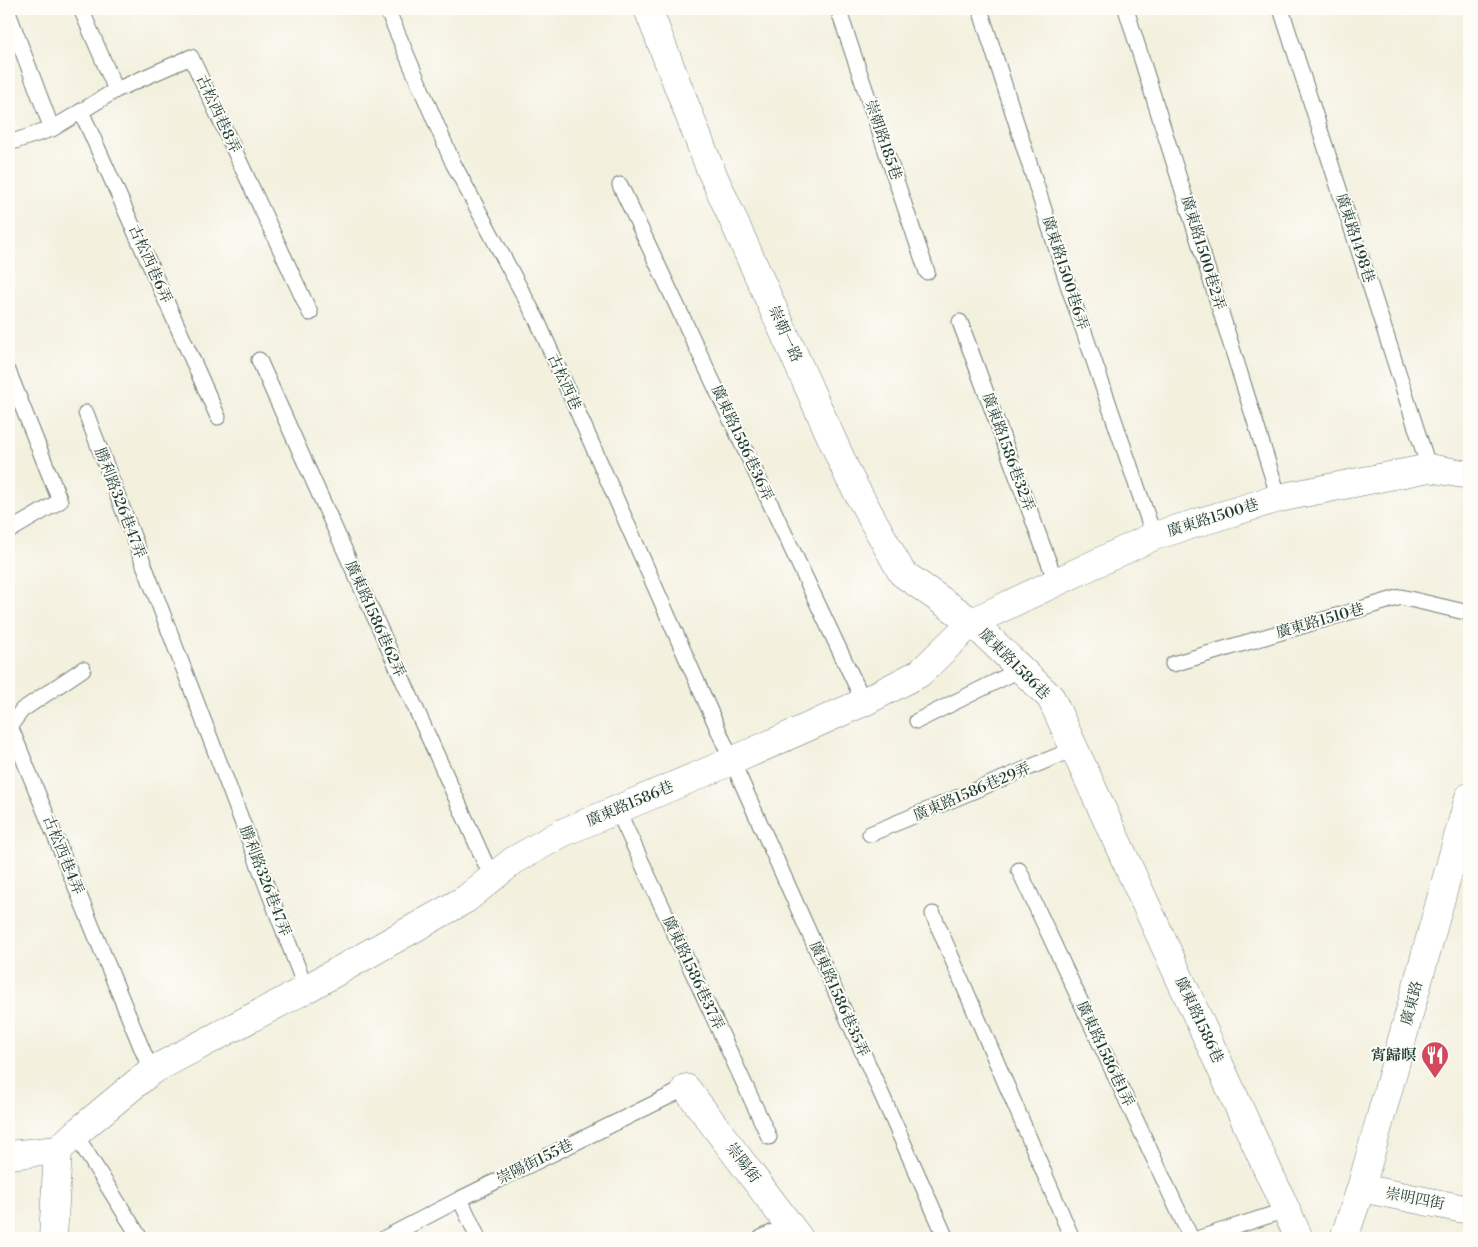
<svg xmlns="http://www.w3.org/2000/svg" width="1478" height="1247" viewBox="0 0 1478 1247" font-family="'Libre Bodoni','Noto Serif TC',serif">
	<style>
		.lines { fill: none; stroke-linecap: round; stroke-linejoin: round }
		.lane-casing { stroke: #697c70; stroke-width: 17 }
		.street-casing { stroke: #697c70; stroke-width: 29 }
		.secondary-casing { stroke: #697c70; stroke-width: 29 }
		.lane { stroke: #fff; stroke-width: 15 }
		.street { stroke: #fff; stroke-width: 28 }
		.secondary { stroke: #fff; stroke-width: 28 }
		.labels { text-anchor: middle; dominant-baseline: central; stroke-width: 4; stroke-linejoin: round; paint-order: stroke }
		.street-label { font-size: 15px; fill: #1f3d34; stroke: #fdfcf7 }
		.poi-label { font-size: 15px; font-weight: bold; fill: #1f3d34; stroke: #fdfcf7; text-anchor: end }
	</style>
	<rect width="100%" height="100%" fill="#fdfcf7"/>
	<filter id="ink" filterUnits="userSpaceOnUse"><feTurbulence type="fractalNoise" baseFrequency=".02" numOctaves="2"/><feDisplacementMap in="SourceGraphic" scale="10" xChannelSelector="R" yChannelSelector="G"/><feConvolveMatrix kernelMatrix="1 2 1 2 8 2 1 2 1" color-interpolation-filters="sRGB"/></filter>
	<filter id="wash" filterUnits="userSpaceOnUse"><feTurbulence type="fractalNoise" baseFrequency=".0096" numOctaves="4" result="noise"/><feDisplacementMap in="SourceGraphic" scale="20" xChannelSelector="R" yChannelSelector="G"/><feGaussianBlur stdDeviation="1.12" result="paint"/><feColorMatrix in="noise" values="0 0 0 0 0 0 0 0 0 0 0 0 0 0 0 0 0 1.4 0 .05"/><feComposite in="paint" operator="in"/></filter>
	<g filter="url(#wash)">
		<rect width="100%" height="100%" fill="#f3f0de"/>
	</g>
	<g filter="url(#ink)">
		<g class="lines">
			<g class="lane-casing">
				<path id="lane" d="M 81,9 L 116,90
					M 387,9 L 453,163 L 537,320 L 732,761 L 946,1238
					M 838,9 L 927,272
					M 980,9 L 1069,288 L 1154,536
					M 1126,9 L 1279,498
					M 1281,9 L 1429,468
					M 9,15 L 52,129 L 9,143
					M 81,111 L 218,417
					M 52,129 L 116,90 L 191,57 L 310,313
					M 620,185 L 864,702
					M 960,322 L 1056,582
					M 259,360 L 492,878
					M 9,373 L 60,501 L 9,531
					M 86,413 L 306,989
					M 1173,664 L 1401,597 L 1469,613
					M 83,669 L 22,710 L 10,726 L 151,1071
					M 917,721 L 1021,669
					M 617,809 L 769,1137
					M 870,834 L 1074,749
					M 1019,870 L 1191,1238
					M 933,914 L 1072,1238
					M 75,1134 L 140,1238
					M 460,1199 L 478,1238
					M 385,1238 L 460,1199 L 686,1088
					M 761,1238 L 790,1224
					M 1200,1238 L 1286,1210"/>
			</g>
			<g class="street-casing">
				<path id="street" d="M 648,9 L 709,166 L 849,477 L 902,573 L 972,622 L 1051,698 L 1299,1238
					M 686,1088 L 799,1238
					M 9,1155 L 58,1150
					M 1361,1188 L 1469,1210
					M 53,1238 L 58,1150 L 75,1134 L 151,1071 L 306,989 L 466,899 L 513,861 L 562,833 L 732,761 L 864,702 L 920,673 L 972,622 L 1154,536 L 1279,498 L 1429,468 L 1469,475"/>
			</g>
			<g class="secondary-casing">
				<path id="secondary" d="M 1344,1238 L 1361,1188 L 1469,797"/>
			</g>
			<use href="#lane" class="lane"/>
			<use href="#street" class="street"/>
			<use href="#secondary" class="secondary"/>
		</g>
	</g>
	<defs>
		<g id="restaurant-pin" transform="scale(1.4375)"><path d="M0 17L-7.5 6A9.5 9.5 0 1 1 7.5 6Z" fill="#d1495b" stroke="#fdfcf7"/><path d="M-5-6h1v4h1v-4h1v4h1v-4h1v5L-1.5 .5V6h-2V.5L-5-1ZM5-6V6H3V1.5H1.5Q1.5-4 5-6Z" fill="#fff"/></g>
	</defs>
	<g fill-rule="evenodd">
		<use href="#restaurant-pin" x="1435" y="1055"/>
	</g>
	<g class="labels">
		<g class="street-label">
			<text transform="translate(218 114) rotate(65)">古松西巷8弄</text>
			<text transform="translate(883 140) rotate(71)">崇朝路185巷</text>
			<text transform="translate(1355 238) rotate(72)">廣東路1498巷</text>
			<text transform="translate(1203 253) rotate(73)">廣東路1500巷2弄</text>
			<text transform="translate(150 264) rotate(66)">古松西巷6弄</text>
			<text transform="translate(1065 273) rotate(72)">廣東路1500巷6弄</text>
			<text transform="translate(785 334) rotate(66)">崇朝一路</text>
			<text transform="translate(564 382) rotate(66)">古松西巷</text>
			<text transform="translate(742 443) rotate(65)">廣東路1586巷36弄</text>
			<text transform="translate(1008 452) rotate(70)">廣東路1586巷32弄</text>
			<text transform="translate(120 503) rotate(69)">勝利路326巷47弄</text>
			<text transform="translate(1213 518) rotate(-17)">廣東路1500巷</text>
			<text transform="translate(375 619) rotate(66)">廣東路1586巷62弄</text>
			<text transform="translate(1320 621) rotate(-16)">廣東路1510巷</text>
			<text transform="translate(1014 664) rotate(45)">廣東路1586巷</text>
			<text transform="translate(972 792) rotate(-23)">廣東路1586巷29弄</text>
			<text transform="translate(630 804) rotate(-23)">廣東路1586巷</text>
			<text transform="translate(63 855) rotate(68)">古松西巷4弄</text>
			<text transform="translate(265 881) rotate(69)">勝利路326巷47弄</text>
			<text transform="translate(693 973) rotate(65)">廣東路1586巷37弄</text>
			<text transform="translate(839 999) rotate(66)">廣東路1586巷35弄</text>
			<text transform="translate(1412 1003) rotate(-75)">廣東路</text>
			<text transform="translate(1199 1020) rotate(65)">廣東路1586巷</text>
			<text transform="translate(1105 1054) rotate(65)">廣東路1586巷1弄</text>
			<text transform="translate(535 1162) rotate(-26)">崇陽街155巷</text>
			<text transform="translate(743 1163) rotate(53)">崇陽街</text>
			<text transform="translate(1415 1199) rotate(11)">崇明四街</text>
		</g>
		<g class="poi-label">
			<text x="1416" y="1055">宵歸暝</text>
		</g>
	</g>
	<rect width="1478" height="1247" fill="none" stroke="#fdfcf7" stroke-width="30"/>
</svg>
